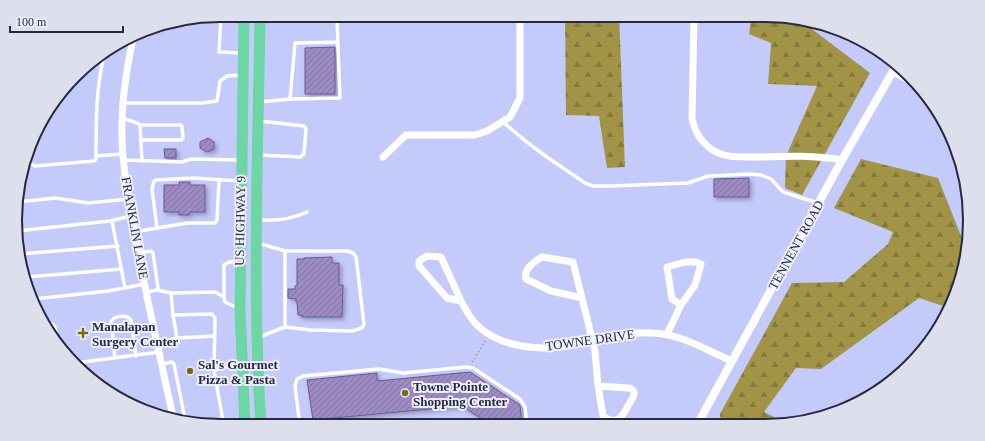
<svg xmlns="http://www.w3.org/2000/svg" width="985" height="441" viewBox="0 0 985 441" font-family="Georgia,serif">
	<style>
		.forest { fill: url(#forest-firs) }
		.building { fill: url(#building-hatch); stroke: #6a588d; filter: url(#shadow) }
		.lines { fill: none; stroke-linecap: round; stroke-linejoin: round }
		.path { stroke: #797ea2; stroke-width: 1.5; stroke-dasharray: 1 3; stroke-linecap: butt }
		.service { stroke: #fff; stroke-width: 3.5 }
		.minor { stroke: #fff; stroke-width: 7 }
		.tertiary { stroke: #fff; stroke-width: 8 }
		.trunk { stroke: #6cd6a4; stroke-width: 11 }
		.poi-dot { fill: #7d6d09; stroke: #edeffb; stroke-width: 1.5 }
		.labels { text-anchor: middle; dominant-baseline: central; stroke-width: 4; stroke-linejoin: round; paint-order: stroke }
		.street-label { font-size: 13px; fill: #262940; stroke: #edeffb }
		.poi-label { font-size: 13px; font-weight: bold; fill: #262940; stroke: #edeffb; text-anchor: start }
		.rim { fill: none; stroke: #262940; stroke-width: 2 }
	</style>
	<defs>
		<pattern id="forest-firs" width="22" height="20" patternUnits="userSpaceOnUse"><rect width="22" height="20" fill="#a29447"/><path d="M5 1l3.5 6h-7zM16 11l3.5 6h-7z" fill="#84793d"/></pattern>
		<pattern id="building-hatch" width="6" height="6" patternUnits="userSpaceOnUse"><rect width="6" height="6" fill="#9d8bc4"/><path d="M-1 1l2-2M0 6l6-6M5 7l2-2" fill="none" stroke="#8072a1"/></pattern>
		<filter id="shadow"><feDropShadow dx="2.5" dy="2.5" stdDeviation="2" flood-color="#0004"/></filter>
	</defs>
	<rect width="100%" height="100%" fill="#c4cbfb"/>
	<path class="forest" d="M 565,15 L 619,15 L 625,167 L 607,168 L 599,116 L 566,115 Z
		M 752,15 L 765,15 L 804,23 L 870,73 L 802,195 L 785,188 L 786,156 L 817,86 L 768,84 L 771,43 L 749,34 Z
		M 861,159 L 938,178 L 965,246 L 954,299 L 949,308 L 919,298 L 821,369 L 796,368 L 764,412 L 774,417 L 774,424 L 721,424 L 720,414 L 792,283 L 844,282 L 888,244 L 893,232 L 834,208 Z"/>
	<path class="building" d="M 335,47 L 335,94 L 305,94 L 305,48 Z
		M 208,138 L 214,142 L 214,149 L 207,152 L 200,148 L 200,142 Z
		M 164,149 L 176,149 L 176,158 L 165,158 Z
		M 749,178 L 749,197 L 714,197 L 714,179 Z
		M 179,182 L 190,182 L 190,185 L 205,185 L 205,212 L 190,212 L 189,215 L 179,215 L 179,212 L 164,212 L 164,185 L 179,185 Z
		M 332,257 L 332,263 L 339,263 L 339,285 L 343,285 L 342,317 L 302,317 L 302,315 L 298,315 L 297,302 L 296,302 L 296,299 L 288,298 L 288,289 L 295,289 L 295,286 L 297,286 L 297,259 L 304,259 L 304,258 Z
		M 470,372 L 520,405 L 522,425 L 483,425 L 483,420 L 462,406 L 313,420 L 307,380 L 377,373 L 377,381 Z"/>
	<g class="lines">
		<path class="path" d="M 472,362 L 486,340"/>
		<path class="service" d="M 213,16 L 221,16 L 219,52 L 242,53
			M 104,55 C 96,88 96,122 96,156 L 123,154
			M 290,99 L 340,98 L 337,19
			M 260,102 L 290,99 L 295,43 L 338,42
			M 123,103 L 202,103 L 217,101 L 220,81 L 227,76 L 242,75
			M 122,118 L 137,123 L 140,125 L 142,161
			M 503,122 L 523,139 L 544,155 L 585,183 L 593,186 L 611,186 L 688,183 L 708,176 L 751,174 L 761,175 L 771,179 L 783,192 L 818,203
			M 140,125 L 181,125 L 182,127 L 183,138 L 181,140 L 142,140
			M 259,155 L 300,157 L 304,154 L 306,129 L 304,126 L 260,121
			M 124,160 L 182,162 L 191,159 L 240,160
			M 26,161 L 35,166 L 94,161 L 96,159 L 96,156
			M 18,202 L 55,198 L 88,203 L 129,199
			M 257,220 C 275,221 291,220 307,212
			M 112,221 L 125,288
			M 157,228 L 188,223 L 215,223 L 217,220 L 219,181
			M 17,231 L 110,221 L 131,216
			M 135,232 L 157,228 L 152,189 L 154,181 L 156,180 L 194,178 L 240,181
			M 258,243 L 285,251 L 347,251 L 353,253 L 356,257 L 364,324 L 362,328 L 352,331 L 311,330 L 285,327 L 259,337
			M 285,251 L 285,327
			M 138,253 L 151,251 L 153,253 L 158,288 L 157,290 L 147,292
			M 19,254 L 118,246
			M 27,277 L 122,269
			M 157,290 L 171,293
			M 224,297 L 215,292 L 171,293 L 173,315 L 212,314 L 215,318 L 214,371 L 224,426
			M 34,299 L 108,291 L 145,284
			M 238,308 L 225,302 L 224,297 L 224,265 L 229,262 L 239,262
			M 173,315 L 177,338
			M 43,324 L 52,324 L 55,327 L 57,341
			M 157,343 L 177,338 L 215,336
			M 115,358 L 111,321 C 115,316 126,314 131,320 L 136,356
			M 75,363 L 159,352
			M 162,364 L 172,362 L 174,364 L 184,414 L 183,419
			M 214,371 L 219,368 L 240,364
			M 300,426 L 295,386 L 297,379 L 303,376 L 379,369 L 403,373 L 466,367 L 473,368 L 520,399 L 525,407 L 527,425"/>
		<path class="minor" d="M 694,15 L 692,118 C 695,135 706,150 724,155 C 735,158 748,157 760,157 C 788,156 815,155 842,160
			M 260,19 L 521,18
			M 133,38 C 127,67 122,95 122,125 C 121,162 129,199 135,236 C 146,296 160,356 173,417
			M 893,72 L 916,84
			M 383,157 L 406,135 L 475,135 L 487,131 L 510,117 L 520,98 L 520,15
			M 427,256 L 441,257 L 461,301 L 447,298 L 419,266 L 419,261 Z
			M 542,257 L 573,262 L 582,298 L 551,291 L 526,279 C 523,270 534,261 542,257 Z
			M 685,262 L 696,262 L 701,264 L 695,285 L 681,305 L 672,299 L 667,267 Z
			M 582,298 L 595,351 L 598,386
			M 461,301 C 466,310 470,319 478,326 C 500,347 539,351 568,346 C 596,341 623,331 652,333 C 682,334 705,350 732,361
			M 667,334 L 681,305
			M 598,386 L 629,388 C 632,389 633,389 634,392 C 635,396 631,401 629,404 C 623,416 617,427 603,416 Z
			M 868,396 L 893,380"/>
		<path class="tertiary" d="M 697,425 L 842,160 L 896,66"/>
		<path class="trunk" d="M 244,15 L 240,309 L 245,426
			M 260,15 C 258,152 252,289 261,426"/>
	</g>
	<g class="poi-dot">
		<path d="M81 327h4v4h4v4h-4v4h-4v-4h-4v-4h4z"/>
		<circle cx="190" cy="371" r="4"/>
		<circle cx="405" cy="393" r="4"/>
	</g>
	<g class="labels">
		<g class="street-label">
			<text transform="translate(240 221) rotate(-89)">US HIGHWAY 9</text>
			<text transform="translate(135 228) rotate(80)">FRANKLIN LANE</text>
			<text transform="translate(796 245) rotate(-61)">TENNENT ROAD</text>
			<text transform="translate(590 340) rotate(-8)">TOWNE DRIVE</text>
		</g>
		<g class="poi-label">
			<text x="92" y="326">Manalapan<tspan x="92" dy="15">Surgery Center</tspan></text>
			<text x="198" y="364">Sal's Gourmet<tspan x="198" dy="15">Pizza &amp; Pasta</tspan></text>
			<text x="413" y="386">Towne Pointe<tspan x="413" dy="15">Shopping Center</tspan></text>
		</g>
	</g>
	<path d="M0 0H985V441H0ZM220 22H765A198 198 0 0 1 963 220V221A198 198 0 0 1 765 419H220A198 198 0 0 1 22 221V220A198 198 0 0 1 220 22Z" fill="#dddfec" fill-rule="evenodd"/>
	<path class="rim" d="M220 22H765A198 198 0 0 1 963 220V221A198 198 0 0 1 765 419H220A198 198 0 0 1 22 221V220A198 198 0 0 1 220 22Z"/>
	<path d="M10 26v6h113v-6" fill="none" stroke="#262940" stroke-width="2"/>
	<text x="16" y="26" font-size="12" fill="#262940" stroke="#edeffb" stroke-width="3" paint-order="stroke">100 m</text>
</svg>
